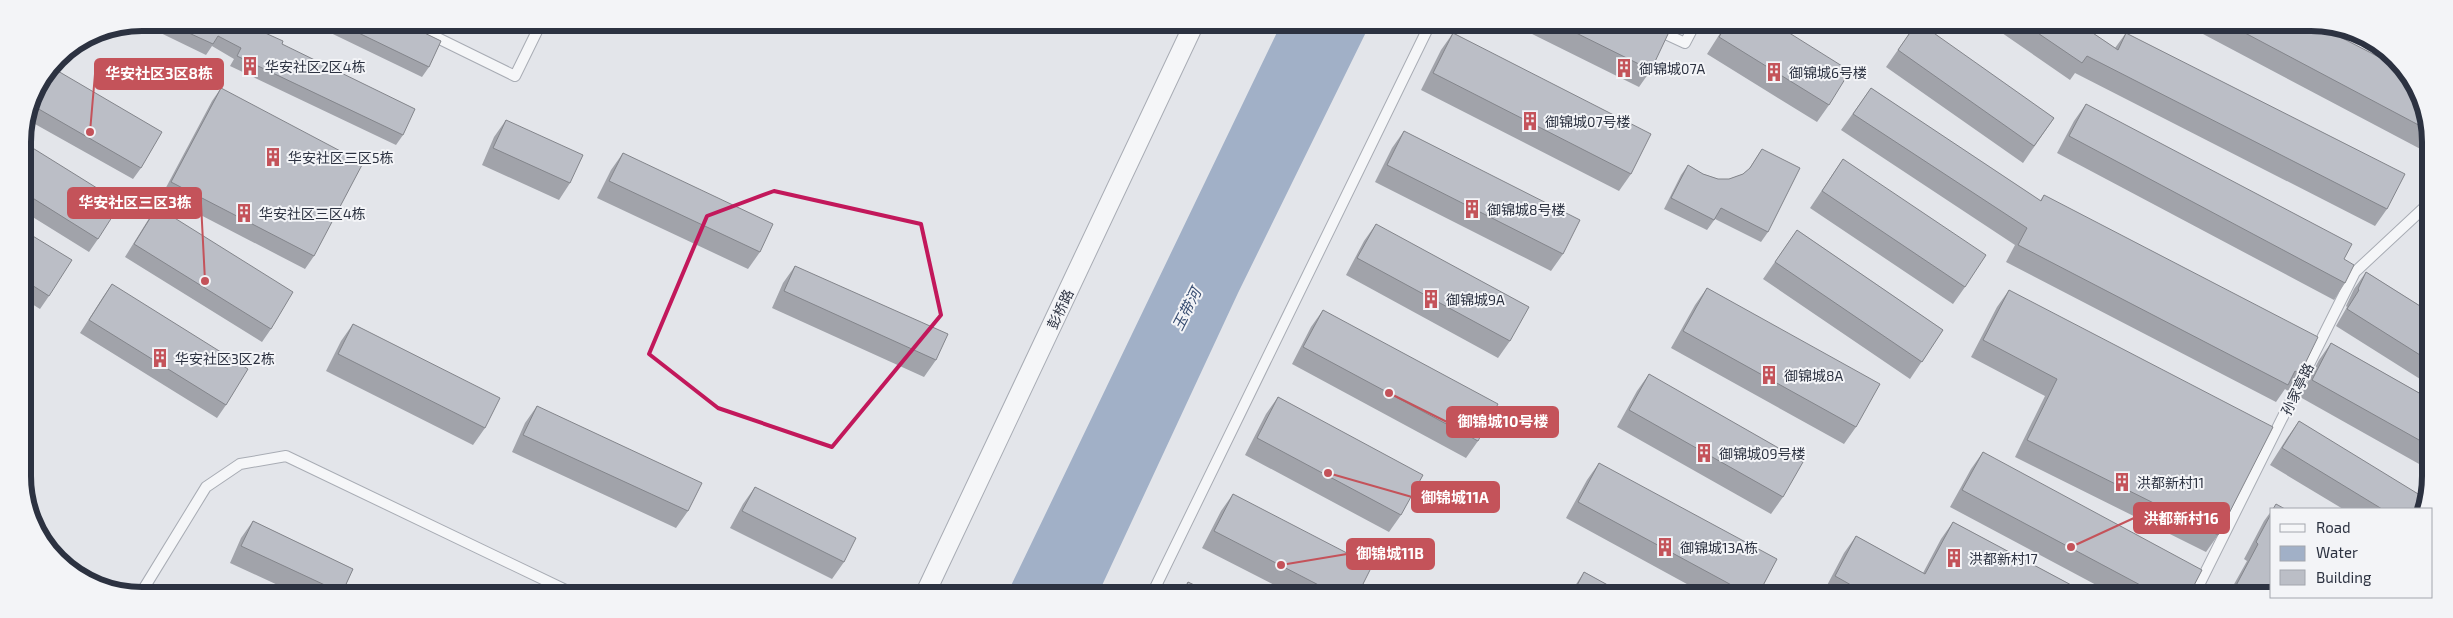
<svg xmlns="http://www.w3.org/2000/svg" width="2453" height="618" viewBox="0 0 2453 618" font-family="'Exo 2','Noto Sans SC',sans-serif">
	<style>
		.water { fill: #a1b0c7 }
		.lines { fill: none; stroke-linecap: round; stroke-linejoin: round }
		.service-casing { stroke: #a8acb4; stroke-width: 12 }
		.minor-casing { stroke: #a8acb4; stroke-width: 21 }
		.service { stroke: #f5f6f8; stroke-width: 10 }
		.minor { stroke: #f5f6f8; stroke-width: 19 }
		.wall { fill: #a1a3aa }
		.building { fill: #bbbec6; stroke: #83858b }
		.marked { fill: none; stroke: #c2185b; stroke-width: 4; stroke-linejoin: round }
		.labels { text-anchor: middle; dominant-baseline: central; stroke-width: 4; stroke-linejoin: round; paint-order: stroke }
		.poi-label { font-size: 14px; fill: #2c3241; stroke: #f3f4f7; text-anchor: start }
		.street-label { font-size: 14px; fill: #2c3241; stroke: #f3f4f7 }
		.water-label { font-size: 15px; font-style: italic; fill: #394e72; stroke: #f3f4f7 }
		.rim { fill: none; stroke: #2c3241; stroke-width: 6 }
		.leader { fill: none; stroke: #c4535a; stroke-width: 2 }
		.callout-dot { fill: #c4535a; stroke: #f3f4f7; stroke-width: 2 }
		.callout { fill: #c4535a; stroke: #c4535a; stroke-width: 2 }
		.callout-label { font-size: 15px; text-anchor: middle; font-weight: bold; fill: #fff }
	</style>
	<rect width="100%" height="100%" fill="#e3e5ea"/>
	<path class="water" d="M 1281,24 L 1370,24 L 1238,293 L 1098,594 L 1007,594 Z"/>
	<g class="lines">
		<g class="service-casing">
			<path id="service" d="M 407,23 L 515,76 L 541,23
				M 1644,24 L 1685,43 L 1695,24
				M 141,593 L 206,487 L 240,464 L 286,456 L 574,594
				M 1152,594 L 1430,24
				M 2194,595 L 2355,272 L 2428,204"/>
		</g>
		<g class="minor-casing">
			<path id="minor" d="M 925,594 L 1194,24"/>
		</g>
		<use href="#service" class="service"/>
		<use href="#minor" class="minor"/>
	</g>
	<path class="wall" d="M 142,22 L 243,23 L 282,44 L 403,135 L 396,145 L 230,66 L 234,59 L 212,46 L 206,55 L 140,23 Z
		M 310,23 L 404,23 L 429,67 L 422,77 Z
		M 1512,24 L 1653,24 L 1651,70 L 1639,87 Z
		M 1726,24 L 1775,24 L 1829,105 L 1817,122 L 1707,54 Z
		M 1860,24 L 1878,24 L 1873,32 Z
		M 1916,24 L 2054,118 L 2023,163 L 1886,67 Z
		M 1989,24 L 2081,25 L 2115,48 L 2126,33 L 2387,209 L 2375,226 L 2075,73 L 2070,80 Z
		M 2186,25 L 2317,25 L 2428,119 L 2428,153 Z
		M 1453,33 L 1631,174 L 1619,191 L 1421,90 L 1441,50 Z
		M 221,88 L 314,256 L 305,269 L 162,195 L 212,101 Z
		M 1871,88 L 2040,201 L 2044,195 L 2300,374 L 2288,391 L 2285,389 L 2276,402 L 2006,262 L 2015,245 L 1841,130 Z
		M 32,96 L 141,168 L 133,179 L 26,119 Z
		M 2086,104 L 2344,259 L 2345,283 L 2334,300 L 2057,153 L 2074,121 Z
		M 506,120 L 570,183 L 559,200 L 482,165 L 494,137 Z
		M 1404,131 L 1563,254 L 1551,271 L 1375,182 L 1392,148 Z
		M 23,142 L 98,239 L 89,252 L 23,211 Z
		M 1762,149 L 1768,232 L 1761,242 L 1715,219 L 1707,230 L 1664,209 L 1681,175 L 1688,165 L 1703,174 L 1718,179 L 1729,179 L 1743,174 L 1749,169 Z
		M 623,153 L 760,252 L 748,269 L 597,198 L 611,170 Z
		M 1843,159 L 1965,287 L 1953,304 L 1810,208 Z
		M 157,207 L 271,329 L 262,342 L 125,257 L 148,220 Z
		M 1376,224 L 1510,341 L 1498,358 L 1346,275 L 1364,241 Z
		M 23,230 L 49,296 L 40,309 L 24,299 Z
		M 1797,230 L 1943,330 L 1910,379 L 1763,279 Z
		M 795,266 L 936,360 L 924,377 L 772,308 L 783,283 Z
		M 2366,272 L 2428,311 L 2428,384 L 2336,326 L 2347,307 L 2346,306 L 2354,289 Z
		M 112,284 L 226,405 L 217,418 L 80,333 L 103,297 Z
		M 1707,288 L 1856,427 L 1844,444 L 1671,348 L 1695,305 Z
		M 2009,290 L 2218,535 L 2206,552 L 2015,457 L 2045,396 L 1971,357 L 1997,307 Z
		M 1323,310 L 1478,441 L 1466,458 L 1292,364 L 1311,327 Z
		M 353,324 L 485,428 L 473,445 L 326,371 L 341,341 Z
		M 2331,343 L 2428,398 L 2428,469 L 2300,397 L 2319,360 Z
		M 1649,374 L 1783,497 L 1771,514 L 1617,427 L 1637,391 Z
		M 1278,397 L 1401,515 L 1389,532 L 1245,455 L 1266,414 Z
		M 537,406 L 688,511 L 676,528 L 512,452 L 525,423 Z
		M 2299,421 L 2424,509 L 2343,509 L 2270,465 L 2287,438 Z
		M 1983,452 L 2189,595 L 2115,595 L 1950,507 L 1971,469 Z
		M 1599,463 L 1758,595 L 1707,595 L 1566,518 L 1587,480 Z
		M 755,487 L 844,562 L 832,579 L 730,528 L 743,504 Z
		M 1233,494 L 1358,594 L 1292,594 L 1202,548 L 1221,511 Z
		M 2272,510 L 2272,595 L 2228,595 L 2247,561 L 2244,559 L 2264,521 Z
		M 253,521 L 353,569 L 342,593 L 295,593 L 230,563 L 241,538 Z
		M 1953,522 L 2090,595 L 1826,595 L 1823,593 L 1844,553 L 1856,536 L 1923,573 L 1941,539 Z
		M 1584,572 L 1626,595 L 1569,595 Z
		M 1188,582 L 1213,594 L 1180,594 Z"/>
	<path class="building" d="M 167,23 L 243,23 L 283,41 L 282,44 L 415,109 L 403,135 L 237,56 L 241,48 L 218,36 L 213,44 Z
		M 338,23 L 404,23 L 441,41 L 429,67 Z
		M 1558,24 L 1653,24 L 1669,32 L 1651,70 Z
		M 1727,24 L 1775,24 L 1850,71 L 1829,105 L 1719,37 Z
		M 1916,24 L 1921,24 L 2054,118 L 2034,146 L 1898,50 Z
		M 2026,25 L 2081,25 L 2118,50 L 2126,33 L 2405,174 L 2387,209 L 2087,56 L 2082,63 Z
		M 2230,25 L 2317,25 L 2402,69 L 2428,119 L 2428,130 Z
		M 1453,33 L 1651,134 L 1631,174 L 1433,73 Z
		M 51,67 L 162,132 L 141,168 L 30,104 L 32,96 Z
		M 221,88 L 363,163 L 314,256 L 171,182 Z
		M 1871,88 L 2041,201 L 2044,195 L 2318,337 L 2300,374 L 2295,371 L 2288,385 L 2018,245 L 2027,228 L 1853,114 Z
		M 2086,104 L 2352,244 L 2344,259 L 2354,265 L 2345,283 L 2069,136 Z
		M 506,120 L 583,155 L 570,183 L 493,148 Z
		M 1404,131 L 1580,220 L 1563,254 L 1387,165 Z
		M 23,142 L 121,203 L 98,239 L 23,192 Z
		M 1762,149 L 1800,168 L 1768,232 L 1721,208 L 1714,220 L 1671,198 L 1688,165 L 1703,174 L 1718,179 L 1729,179 L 1743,174 L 1750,168 Z
		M 623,153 L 773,224 L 760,252 L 609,181 Z
		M 1843,159 L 1986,255 L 1965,287 L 1822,191 Z
		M 157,207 L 293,292 L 271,329 L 134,244 Z
		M 1376,224 L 1529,307 L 1510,341 L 1357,258 Z
		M 23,230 L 72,260 L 49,296 L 24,280 Z
		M 1797,230 L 1943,330 L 1922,362 L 1775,262 Z
		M 795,266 L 948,334 L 936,360 L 784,291 Z
		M 2366,272 L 2428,311 L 2428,360 L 2347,309 L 2359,290 L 2358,289 Z
		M 112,284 L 248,369 L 226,405 L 89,320 Z
		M 1707,288 L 1880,384 L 1856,427 L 1683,331 Z
		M 2009,290 L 2273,427 L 2218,535 L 2027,440 L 2057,379 L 1983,340 Z
		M 1323,310 L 1498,404 L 1478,441 L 1303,347 Z
		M 353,324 L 500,398 L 485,428 L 338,354 Z
		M 2331,343 L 2428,398 L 2428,445 L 2312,380 Z
		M 1649,374 L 1803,462 L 1783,497 L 1629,410 Z
		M 1278,397 L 1423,475 L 1401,515 L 1257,438 Z
		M 537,406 L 702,483 L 688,511 L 523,435 Z
		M 2299,421 L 2428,500 L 2424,509 L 2382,509 L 2282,448 Z
		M 1983,452 L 2202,570 L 2189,595 L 2159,595 L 1962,490 Z
		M 1599,463 L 1777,559 L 1758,595 L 1750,595 L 1578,502 Z
		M 755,487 L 856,538 L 844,562 L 742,511 Z
		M 1233,494 L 1372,566 L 1358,594 L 1336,594 L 1214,531 Z
		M 2276,504 L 2285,509 L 2273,509 Z
		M 2272,512 L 2272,595 L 2231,595 L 2258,544 L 2256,542 Z
		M 253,521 L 353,569 L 342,593 L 241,546 Z
		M 1953,522 L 2090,595 L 1869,595 L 1835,576 L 1856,536 L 1925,574 Z
		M 1584,572 L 1626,595 L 1572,595 Z
		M 1188,582 L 1213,594 L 1182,594 Z
		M 177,589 L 185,593 L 175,593 Z"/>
	<path class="marked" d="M 774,191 L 921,224 L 941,315 L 832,447 L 718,408 L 649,354 L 707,216 Z"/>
	<defs>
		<g id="building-bare" transform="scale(1.5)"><path d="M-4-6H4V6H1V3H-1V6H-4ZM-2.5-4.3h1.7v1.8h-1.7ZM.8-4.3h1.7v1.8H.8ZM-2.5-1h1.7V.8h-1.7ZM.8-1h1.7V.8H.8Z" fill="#c4535a" stroke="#f3f4f7" stroke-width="2.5" paint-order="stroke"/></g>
	</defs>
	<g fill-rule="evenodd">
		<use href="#building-bare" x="250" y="66"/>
		<use href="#building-bare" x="1624" y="68"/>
		<use href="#building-bare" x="1774" y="72"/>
		<use href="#building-bare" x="1530" y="121"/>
		<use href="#building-bare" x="273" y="157"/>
		<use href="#building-bare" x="1472" y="209"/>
		<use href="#building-bare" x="244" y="213"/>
		<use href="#building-bare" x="1431" y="299"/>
		<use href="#building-bare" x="160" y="358"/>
		<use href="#building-bare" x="1769" y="375"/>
		<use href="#building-bare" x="1704" y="453"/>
		<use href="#building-bare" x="2122" y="482"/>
		<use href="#building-bare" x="1665" y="547"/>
		<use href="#building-bare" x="1954" y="558"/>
	</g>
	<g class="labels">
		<g class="poi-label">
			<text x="265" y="66">华安社区2区4栋</text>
			<text x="1639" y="68">御锦城07A</text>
			<text x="1789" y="72">御锦城6号楼</text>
			<text x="1545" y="121">御锦城07号楼</text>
			<text x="288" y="157">华安社区三区5栋</text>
			<text x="1487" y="209">御锦城8号楼</text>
			<text x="259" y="213">华安社区三区4栋</text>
			<text x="1446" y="299">御锦城9A</text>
			<text x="175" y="358">华安社区3区2栋</text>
			<text x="1784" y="375">御锦城8A</text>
			<text x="1719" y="453">御锦城09号楼</text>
			<text x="2137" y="482">洪都新村11</text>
			<text x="1680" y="547">御锦城13A栋</text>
			<text x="1969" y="558">洪都新村17</text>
		</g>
		<g class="street-label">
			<text transform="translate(1060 309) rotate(-65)">彭桥路</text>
			<text transform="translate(2297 389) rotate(-64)">孙家亭路</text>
		</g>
		<g class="water-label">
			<text transform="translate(1186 309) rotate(-63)">玉带河</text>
		</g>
	</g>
	<path d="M0 0H2453V618H0ZM142 31H2311A111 111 0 0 1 2422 142V476A111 111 0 0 1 2311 587H142A111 111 0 0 1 31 476V142A111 111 0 0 1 142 31Z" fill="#f3f4f7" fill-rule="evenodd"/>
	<path class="rim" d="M142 31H2311A111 111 0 0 1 2422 142V476A111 111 0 0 1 2311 587H142A111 111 0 0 1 31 476V142A111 111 0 0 1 142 31Z"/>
	<path class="leader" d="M90 132L95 74M205 281L201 203M1389 393L1447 422M1328 473L1412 497M2071 547L2134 518M1281 565L1347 554"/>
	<g class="callout-dot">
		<circle cx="90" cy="132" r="5"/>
		<circle cx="205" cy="281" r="5"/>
		<circle cx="1389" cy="393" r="5"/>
		<circle cx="1328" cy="473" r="5"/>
		<circle cx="2071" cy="547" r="5"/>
		<circle cx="1281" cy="565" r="5"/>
	</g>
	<g class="callout">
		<rect x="95" y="59" width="128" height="30" rx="5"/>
		<rect x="68" y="188" width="133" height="30" rx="5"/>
		<rect x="1447" y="407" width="111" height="30" rx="5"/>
		<rect x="1412" y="482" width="87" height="30" rx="5"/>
		<rect x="2134" y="503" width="95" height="30" rx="5"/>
		<rect x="1347" y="539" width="87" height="30" rx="5"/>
	</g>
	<g class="callout-label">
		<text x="159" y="79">华安社区3区8栋</text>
		<text x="135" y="208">华安社区三区3栋</text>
		<text x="1503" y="427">御锦城10号楼</text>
		<text x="1455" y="503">御锦城11A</text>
		<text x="2181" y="524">洪都新村16</text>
		<text x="1390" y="559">御锦城11B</text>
	</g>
	<rect x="2270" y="508" width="162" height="90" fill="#f3f4f7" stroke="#a3a6ae"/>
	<rect x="2280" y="524" width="25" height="8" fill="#f5f6f8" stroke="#a3a6ae"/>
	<text x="2316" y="533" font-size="15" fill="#2c3241">Road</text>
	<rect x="2280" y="546" width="25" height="15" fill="#a1b0c7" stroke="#a3a6ae"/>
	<text x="2316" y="558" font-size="15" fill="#2c3241">Water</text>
	<rect x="2280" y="570" width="25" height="15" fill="#bbbec6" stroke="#a3a6ae"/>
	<text x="2316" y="583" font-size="15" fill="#2c3241">Building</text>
</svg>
